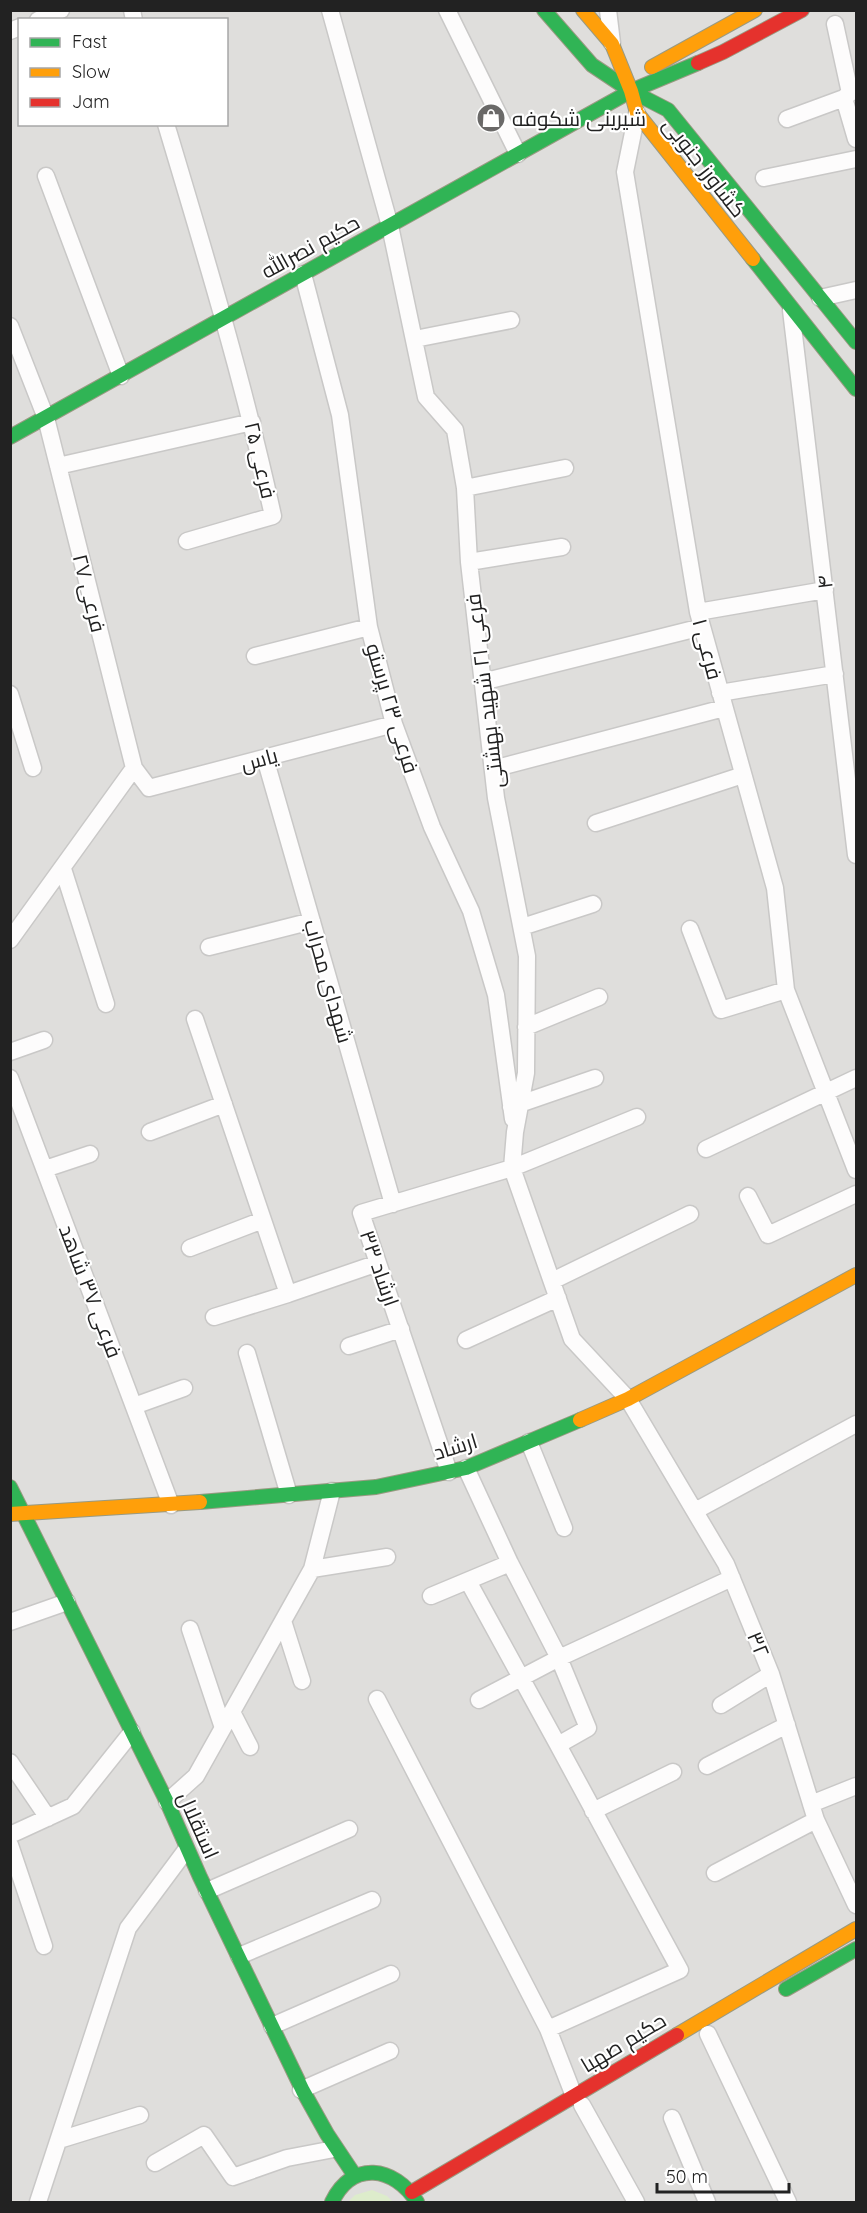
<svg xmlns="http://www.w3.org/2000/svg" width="867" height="2213" viewBox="0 0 867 2213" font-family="Quicksand,Cairo,sans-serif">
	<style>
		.residential { fill: #dfdedc; fill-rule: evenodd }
		.grass { fill: #ddeccb }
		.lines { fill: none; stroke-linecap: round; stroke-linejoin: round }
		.street-casing { stroke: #c9c8c7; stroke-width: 19 }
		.fast-casing { stroke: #999a82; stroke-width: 16 }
		.slow-casing { stroke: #999a82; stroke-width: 16 }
		.jam-casing { stroke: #999a82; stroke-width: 16 }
		.street { stroke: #fdfcfc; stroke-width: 16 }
		.fast { stroke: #30b455; stroke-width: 14 }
		.slow { stroke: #ff9f0a; stroke-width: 14 }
		.jam { stroke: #e5322d; stroke-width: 14 }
		.labels { text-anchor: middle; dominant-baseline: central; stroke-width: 4.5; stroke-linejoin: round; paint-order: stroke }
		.poi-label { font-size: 21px; fill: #222; stroke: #fff; text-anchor: start }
		.street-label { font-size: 21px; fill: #222; stroke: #fff }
	</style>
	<rect width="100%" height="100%" fill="#f0eeeb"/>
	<path class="residential" d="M 11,11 L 856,11 L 856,2202 L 11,2202 ZM 20,20 L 226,20 L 226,124 L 20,124 Z"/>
	<path class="grass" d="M 372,2190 L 387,2196 L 393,2202 L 348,2202 L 355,2195 Z"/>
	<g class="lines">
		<g class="street-casing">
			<path id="street" d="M 132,10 L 134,20
				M 330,10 L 390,226 L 426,397 L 455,430 L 465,488 L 469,562 L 496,798 L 527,956 L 526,1073 L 515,1132 L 512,1168 L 572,1339 L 628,1399 L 726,1564 L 771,1674 L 816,1820 L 856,1905
				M 447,10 L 518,154
				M 608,10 L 612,43
				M 38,20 L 61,10
				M 835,24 L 850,93 L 844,98 L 856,139
				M 10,31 L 20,27
				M 637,113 L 625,172 L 698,612 L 775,888 L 786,990 L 856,1170
				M 787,119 L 844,98
				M 166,124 C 205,254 244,383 273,516 L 187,541
				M 46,176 L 121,376
				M 764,178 L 856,159
				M 303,274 L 340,415 L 369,627 L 394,724 L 432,827 L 471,911 L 496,995 L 513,1119
				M 820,298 L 856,290
				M 791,310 L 856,855
				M 10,326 L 46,418 L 134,768 L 149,788 L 394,724
				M 415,339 L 511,320
				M 58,466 L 252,422
				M 465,488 L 565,468
				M 469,562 L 562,547
				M 698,612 L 825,590
				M 255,656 L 369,627
				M 482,682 L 702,627
				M 720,693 L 835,674
				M 10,694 L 33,768
				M 265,758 L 393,1204
				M 493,769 L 724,708
				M 596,823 L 743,775
				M 63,869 L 106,1004
				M 522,927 L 593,904
				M 690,929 L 721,1010 L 786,990
				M 10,940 L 134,768
				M 209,947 L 312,921
				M 195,1019 L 288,1294 L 378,1263
				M 526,1027 L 599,997
				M 10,1052 L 44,1040
				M 10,1078 L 171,1505
				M 511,1107 L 595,1078
				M 150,1132 L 224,1104
				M 706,1149 L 856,1078
				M 45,1169 L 90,1154
				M 748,1196 L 768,1235 L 856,1194
				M 190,1248 L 263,1220
				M 552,1281 L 690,1214
				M 214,1317 L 288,1294
				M 466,1340 L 558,1298
				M 349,1346 L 401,1329
				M 247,1353 L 289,1495
				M 134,1406 L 184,1388
				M 529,1442 L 564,1528
				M 466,1468 L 510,1563 L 559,1658 L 588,1728 L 558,1745 L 680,1970 L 548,2029
				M 449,1472 L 361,1213 L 512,1168 L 637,1117
				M 695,1511 L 856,1424
				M 312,1569 L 387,1557
				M 468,1581 L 558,1745
				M 431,1596 L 510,1563
				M 283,1621 L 302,1681
				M 10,1622 L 67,1602
				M 190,1629 L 223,1728
				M 377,1699 L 548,2029 L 574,2096
				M 479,1700 L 559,1658 L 732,1578
				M 721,1705 L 771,1674
				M 232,1712 L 250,1747
				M 10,1762 L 48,1818
				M 707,1766 L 787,1725
				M 167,1802 L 196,1776 L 312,1569 L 332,1491
				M 811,1804 L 856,1786
				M 593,1811 L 673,1772
				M 10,1835 L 73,1806 L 132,1732
				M 10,1845 L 44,1946
				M 715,1873 L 816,1820
				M 207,1891 L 349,1829
				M 239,1956 L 372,1900
				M 272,2026 L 391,1974
				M 708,2034 L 788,2202
				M 301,2090 L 390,2051
				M 582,2105 L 636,2202
				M 672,2118 L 707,2202
				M 59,2140 L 140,2115
				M 155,2163 L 204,2135 L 233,2177 L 287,2158 L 334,2149
				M 38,2202 L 128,1928 L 186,1850"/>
		</g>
		<g class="fast-casing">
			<path id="fast" d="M 544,10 L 592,65 L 631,91 L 668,110 L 856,342
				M 753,259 L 856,389
				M 10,437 L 631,91 L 698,63
				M 10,1487 L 167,1802 L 200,1877 L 303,2091 L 327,2134 L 355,2176
				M 200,1502 L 376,1487 L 466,1468 L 580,1420
				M 786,1989 L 856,1949
				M 332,2202 C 352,2160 394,2166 417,2202"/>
		</g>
		<g class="slow-casing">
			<path id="slow" d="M 583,10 L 612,44 L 631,91 L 637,113 L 753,259
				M 652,67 L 755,10
				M 580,1420 L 628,1399 L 856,1275
				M 10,1514 L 200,1502
				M 677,2035 L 856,1929"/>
		</g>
		<g class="jam-casing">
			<path id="jam" d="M 698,63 L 723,52 L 802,10
				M 412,2192 L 677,2035"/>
		</g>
		<use href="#street" class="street"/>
		<use href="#fast" class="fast"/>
		<use href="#slow" class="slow"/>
		<use href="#jam" class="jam"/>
	</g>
	<defs>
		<g id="shop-disc" transform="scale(1.5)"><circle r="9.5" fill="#6a6968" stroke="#fff"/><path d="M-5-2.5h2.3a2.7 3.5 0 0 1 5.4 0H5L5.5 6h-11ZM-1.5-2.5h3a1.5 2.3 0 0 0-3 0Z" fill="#fff"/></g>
	</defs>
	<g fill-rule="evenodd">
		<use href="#shop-disc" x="491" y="118"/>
	</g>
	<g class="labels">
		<g class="poi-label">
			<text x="512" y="118">شیرینی شکوفه</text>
		</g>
		<g class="street-label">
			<text transform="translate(705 167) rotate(52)">کشاورز جنوبی</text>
			<text transform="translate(310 246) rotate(-29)">حکیم نصرالله</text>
			<text transform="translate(261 460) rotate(77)">فرعی ۲۵</text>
			<text transform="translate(824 582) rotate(-97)">۴</text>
			<text transform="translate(90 593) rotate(76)">فرعی ۲۷</text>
			<text transform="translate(708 649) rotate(75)">فرعی ۱</text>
			<text transform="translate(484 691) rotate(-97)">فرعی ۲۱ شهید بهشتی</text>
			<text transform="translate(393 708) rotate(73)">فرعی ۲۳ پرستو</text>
			<text transform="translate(259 759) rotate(-15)">یاس</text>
			<text transform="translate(329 981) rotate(74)">شهدای محراب</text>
			<text transform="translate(380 1268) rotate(71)">ارشاد ۳۳</text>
			<text transform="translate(91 1291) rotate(69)">فرعی ۳۷ شاهد</text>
			<text transform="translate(455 1446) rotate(-17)">ارشاد</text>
			<text transform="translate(759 1644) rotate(68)">۳۲</text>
			<text transform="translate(199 1825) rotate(66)">استقلال</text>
			<text transform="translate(623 2042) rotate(-31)">حکیم صهبا</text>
		</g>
	</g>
	<rect width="867" height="2213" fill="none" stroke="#222222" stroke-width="24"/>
	<rect x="18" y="18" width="210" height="108" fill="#ffffff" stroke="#a7a7a7" stroke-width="1.5"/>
	<rect x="30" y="38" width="30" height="9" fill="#30b455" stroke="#a7a7a7" stroke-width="1.5"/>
	<text x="72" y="48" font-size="18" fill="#222222">Fast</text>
	<rect x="30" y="68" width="30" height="9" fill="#ff9f0a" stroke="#a7a7a7" stroke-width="1.5"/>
	<text x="72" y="78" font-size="18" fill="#222222">Slow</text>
	<rect x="30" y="98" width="30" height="9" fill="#e5322d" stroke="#a7a7a7" stroke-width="1.5"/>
	<text x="72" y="108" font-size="18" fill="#222222">Jam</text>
	<path d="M657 2183v9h132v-9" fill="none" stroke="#222222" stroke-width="3"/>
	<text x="666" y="2183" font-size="18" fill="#222222" stroke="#ffffff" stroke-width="4.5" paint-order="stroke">50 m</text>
</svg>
